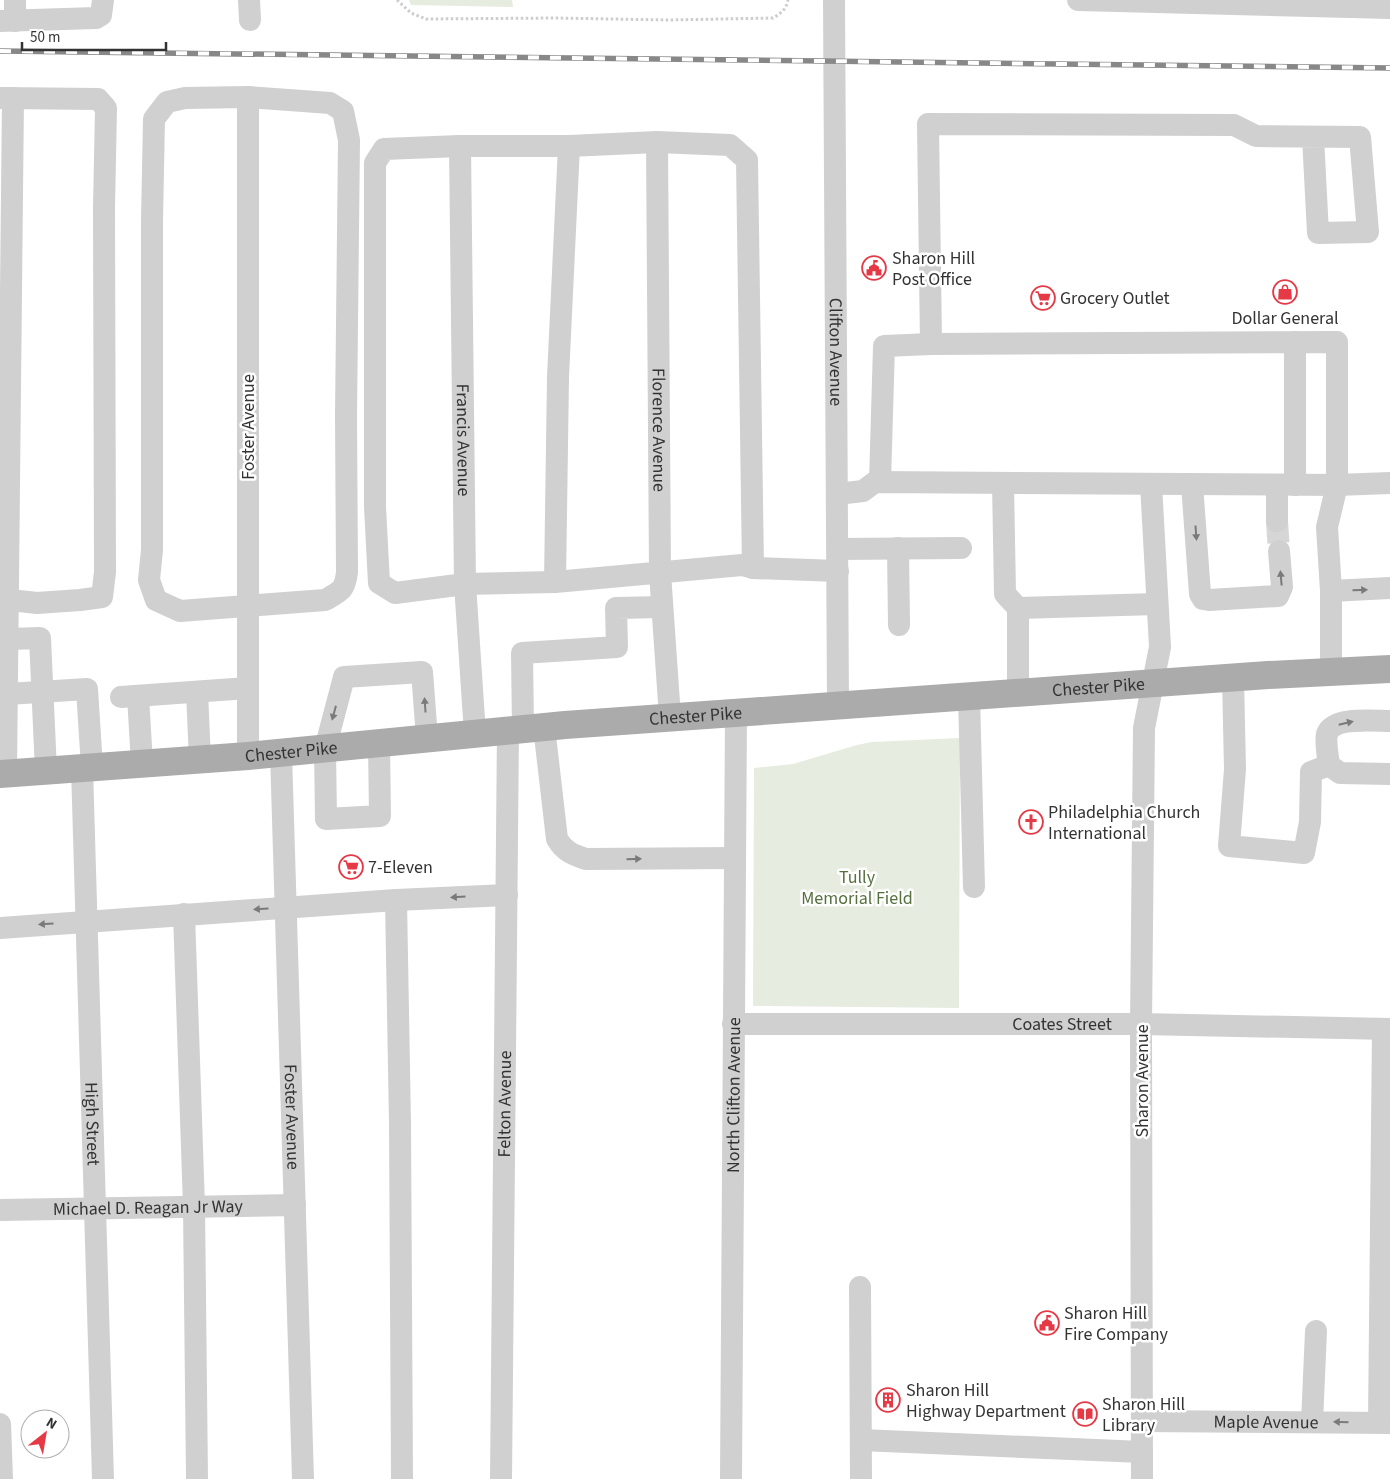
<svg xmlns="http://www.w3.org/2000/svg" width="1390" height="1479" viewBox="0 0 1390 1479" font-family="'Source Sans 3',sans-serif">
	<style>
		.green { fill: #e6ecdf }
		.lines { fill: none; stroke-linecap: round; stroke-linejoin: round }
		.minor-tunnel { stroke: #d6d6d6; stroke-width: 22; stroke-dasharray: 22 11; stroke-linecap: butt }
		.path { stroke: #cdcdcd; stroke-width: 3; stroke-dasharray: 2.5 2.5; stroke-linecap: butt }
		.minor { stroke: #d0d0d0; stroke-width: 22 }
		.major { stroke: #ababab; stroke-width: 28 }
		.rail-casing { stroke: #888; stroke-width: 5.5 }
		.rail { stroke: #fff; stroke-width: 4; stroke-dasharray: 11; stroke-linecap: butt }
		.oneway { fill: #7a7a7a }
		.labels { text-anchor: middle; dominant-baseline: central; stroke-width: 5; stroke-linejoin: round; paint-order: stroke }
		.poi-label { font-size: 18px; fill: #333; stroke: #fff; text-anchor: start }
		.street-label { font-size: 18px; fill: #333; stroke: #fff }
		.park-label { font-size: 18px; fill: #56703f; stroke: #fff }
	</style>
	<rect width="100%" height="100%" fill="#fff"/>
	<path class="green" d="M 409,0 L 512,0 L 513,7 L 411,5 Z
		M 960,738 L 959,1008 L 753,1006 L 754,768 L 793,764 L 857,745 L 872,742 Z"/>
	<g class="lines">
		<path class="minor-tunnel" d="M 1277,521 L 1279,551"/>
		<path class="path" d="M 397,0 L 411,13 L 426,19 L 556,18 L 668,20 L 773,18 C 781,13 786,10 788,0"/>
		<g class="minor">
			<path d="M 15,0 L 15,21"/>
			<path d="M 249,0 L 250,20"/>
			<path id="s1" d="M 834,0 L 838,705"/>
			<path d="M 1078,0 L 1390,8"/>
			<path d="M 0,21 L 96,18 L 101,15 L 103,0"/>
			<path d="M 248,97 L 330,103 L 343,111 L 349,140 L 346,417 L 347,572 C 345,590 341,591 325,600 L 180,611 L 156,600 L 149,580 L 152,550 L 152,220 L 154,119 L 167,102 L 185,98 Z"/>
			<path d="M 0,98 L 98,99 L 106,108 L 104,208 L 105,572 L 102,597 L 80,600 L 37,603 L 0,599"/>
			<path d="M 657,142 L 730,145 L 747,160 L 753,568 L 742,565 L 555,582 L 465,584 L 395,593 L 379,583 L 375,507 L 375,163 L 384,149 L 460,146 L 569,146 Z"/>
			<path id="s2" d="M 657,142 L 660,573 L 670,717"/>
			<path id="s3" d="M 460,146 L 465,584 L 475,734"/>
			<path d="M 1295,342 L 1295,485"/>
			<path d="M 931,344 L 1337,342 L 1337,485 L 1327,527 L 1331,591 L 1331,672"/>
			<path d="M 880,482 L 884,346 L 931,344 L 928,124 L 1234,125 L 1256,136 L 1360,137 L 1368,232 L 1318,233 L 1313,137"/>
			<path d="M 1003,483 L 1005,594 L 1018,608 L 1018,693"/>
			<path d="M 1192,484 L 1200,594 L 1203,599 L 1209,600 L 1278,596 L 1282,587 L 1279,551"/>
			<path d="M 1277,485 L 1277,521"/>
			<path d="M 837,494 L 863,491 L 875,482 L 1337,485 L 1390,483"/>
			<path d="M 898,548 L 899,625"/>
			<path d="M 838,549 L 961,548"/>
			<path d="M 753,568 L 838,571"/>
			<path d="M 555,582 L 558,377 L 569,146"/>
			<path d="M 1331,591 L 1390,588"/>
			<path d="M 1018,608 L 1157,604"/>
			<path d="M 8,639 L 40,638 L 46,771"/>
			<path d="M 1233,678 L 1235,769 L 1229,846 L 1304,853 L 1310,822 L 1311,772 L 1329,765"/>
			<path d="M 197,692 L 200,760"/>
			<path d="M 7,694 L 87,689 L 92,767"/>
			<path d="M 138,696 L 142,764"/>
			<path d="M 969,696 L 974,887"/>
			<path d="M 121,697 L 248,688"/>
			<path d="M 1390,721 C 1375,721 1333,716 1327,734 C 1325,742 1328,756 1329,765 L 1340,773 L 1390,774"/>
			<path d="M 544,727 L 557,839 C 564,851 573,855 586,859 L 735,858"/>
			<path d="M 523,729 L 522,653 L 617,647 L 616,608 L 662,607"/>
			<path d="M 379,743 L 380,816 L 326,819 L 325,749 L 344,677 L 422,672 L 427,738"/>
			<path id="s4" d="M 281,753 L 303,1479"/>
			<path d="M 248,756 L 248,97"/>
			<path id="s5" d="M 82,768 L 103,1479"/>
			<path d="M 6,774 L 13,98"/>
			<path d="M 396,900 L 400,1123 L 402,1479"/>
			<path d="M 184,914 L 194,1206 L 197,1479"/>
			<path d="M 0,928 L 396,900 L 507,895"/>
			<path id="s6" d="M 733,1024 L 1141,1024 L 1390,1029"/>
			<path id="s7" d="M 0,1210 L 295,1205"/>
			<path d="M 860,1287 L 861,1479"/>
			<path id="s8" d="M 1142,1421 L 1390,1423"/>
			<path d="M 1312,1422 L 1316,1331"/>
			<path d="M 1379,1422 L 1383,1029"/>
			<path d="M 0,1424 L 2,1479"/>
			<path d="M 861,1440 L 1142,1452"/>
			<path id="s9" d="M 501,1479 L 508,730"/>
			<path id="s10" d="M 731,1479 L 736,713"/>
			<path d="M 1142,1479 L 1141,1024 L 1144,728 L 1160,647 L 1151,484"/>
		</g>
		<path class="major" id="s11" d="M 0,774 L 248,756 L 565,725 L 1268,675 L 1390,669"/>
		<g class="rail-casing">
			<path id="rail" d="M 0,51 L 1390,68"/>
		</g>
		<use href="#rail" class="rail"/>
	</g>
	<defs><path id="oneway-solid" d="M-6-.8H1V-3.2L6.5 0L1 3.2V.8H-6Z" transform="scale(1.25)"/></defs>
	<g class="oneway">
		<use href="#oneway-solid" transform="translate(1196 533) rotate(86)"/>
		<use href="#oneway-solid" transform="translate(1281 578) rotate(-95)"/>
		<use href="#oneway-solid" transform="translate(1360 590) rotate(-2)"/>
		<use href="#oneway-solid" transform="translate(425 705) rotate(-94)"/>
		<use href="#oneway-solid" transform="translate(334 713) rotate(105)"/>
		<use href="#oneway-solid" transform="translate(1346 723) rotate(-13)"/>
		<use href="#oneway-solid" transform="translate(634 859) rotate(-1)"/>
		<use href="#oneway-solid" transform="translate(458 897) rotate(177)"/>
		<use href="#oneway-solid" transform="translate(261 909) rotate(176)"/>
		<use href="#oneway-solid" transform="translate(46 924) rotate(176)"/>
		<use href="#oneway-solid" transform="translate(1341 1422) rotate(-179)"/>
	</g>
	<defs>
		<g id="civic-ring" transform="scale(1.25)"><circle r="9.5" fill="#fff" stroke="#e63946" stroke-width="1.5"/><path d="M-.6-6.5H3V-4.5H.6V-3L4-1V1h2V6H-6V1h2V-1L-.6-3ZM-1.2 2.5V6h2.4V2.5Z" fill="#e63946"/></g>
		<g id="shop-ring" transform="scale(1.25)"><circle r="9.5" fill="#fff" stroke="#e63946" stroke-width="1.5"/><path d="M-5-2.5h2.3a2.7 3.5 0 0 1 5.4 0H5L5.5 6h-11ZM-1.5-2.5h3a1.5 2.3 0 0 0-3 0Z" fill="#e63946"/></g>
		<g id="supermarket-ring" transform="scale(1.25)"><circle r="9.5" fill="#fff" stroke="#e63946" stroke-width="1.5"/><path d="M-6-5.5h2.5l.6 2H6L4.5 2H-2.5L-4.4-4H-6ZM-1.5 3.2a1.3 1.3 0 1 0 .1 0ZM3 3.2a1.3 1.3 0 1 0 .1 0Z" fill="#e63946"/></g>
		<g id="church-ring" transform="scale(1.25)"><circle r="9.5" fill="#fff" stroke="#e63946" stroke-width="1.5"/><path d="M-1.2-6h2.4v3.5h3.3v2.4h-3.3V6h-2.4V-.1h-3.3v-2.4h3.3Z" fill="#e63946"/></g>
		<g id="building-ring" transform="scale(1.25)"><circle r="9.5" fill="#fff" stroke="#e63946" stroke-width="1.5"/><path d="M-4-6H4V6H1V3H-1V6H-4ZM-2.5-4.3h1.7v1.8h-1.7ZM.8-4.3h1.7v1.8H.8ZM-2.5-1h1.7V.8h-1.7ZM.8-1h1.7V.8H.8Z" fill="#e63946"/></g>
		<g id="library-ring" transform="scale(1.25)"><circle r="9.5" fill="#fff" stroke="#e63946" stroke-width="1.5"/><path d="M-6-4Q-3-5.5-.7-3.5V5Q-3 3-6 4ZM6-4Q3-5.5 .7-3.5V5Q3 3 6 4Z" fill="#e63946"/></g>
	</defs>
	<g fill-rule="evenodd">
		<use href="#civic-ring" x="874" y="268"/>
		<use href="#shop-ring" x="1285" y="292"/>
		<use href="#supermarket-ring" x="1043" y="298"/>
		<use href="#church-ring" x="1031" y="822"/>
		<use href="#supermarket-ring" x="351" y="867"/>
		<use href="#civic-ring" x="1047" y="1323"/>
		<use href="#building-ring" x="888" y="1400"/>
		<use href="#library-ring" x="1085" y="1414"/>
	</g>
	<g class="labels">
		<g class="poi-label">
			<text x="892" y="258">Sharon Hill<tspan x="892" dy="21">Post Office</tspan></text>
			<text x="1060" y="298">Grocery Outlet</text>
			<text x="1285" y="318" text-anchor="middle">Dollar General</text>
			<text x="1048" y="812">Philadelphia Church<tspan x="1048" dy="21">International</tspan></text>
			<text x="368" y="867">7-Eleven</text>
			<text x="1064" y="1313">Sharon Hill<tspan x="1064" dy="21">Fire Company</tspan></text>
			<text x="906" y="1390">Sharon Hill<tspan x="906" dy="21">Highway Department</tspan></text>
			<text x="1102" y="1404">Sharon Hill<tspan x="1102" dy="21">Library</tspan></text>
		</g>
		<g class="street-label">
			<text stroke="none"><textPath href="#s1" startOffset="352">Clifton Avenue</textPath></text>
			<text transform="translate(248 427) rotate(-90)">Foster Avenue</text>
			<text stroke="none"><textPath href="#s2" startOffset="288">Florence Avenue</textPath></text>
			<text stroke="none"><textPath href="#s3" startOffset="294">Francis Avenue</textPath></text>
			<text stroke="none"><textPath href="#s11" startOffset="1102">Chester Pike</textPath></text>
			<text stroke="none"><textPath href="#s11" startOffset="698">Chester Pike</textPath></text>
			<text stroke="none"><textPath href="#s11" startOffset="292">Chester Pike</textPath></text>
			<text stroke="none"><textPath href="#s6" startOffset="329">Coates Street</textPath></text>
			<text transform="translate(1142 1081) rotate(-90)">Sharon Avenue</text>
			<text stroke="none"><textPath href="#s10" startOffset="384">North Clifton Avenue</textPath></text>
			<text stroke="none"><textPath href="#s9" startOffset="375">Felton Avenue</textPath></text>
			<text stroke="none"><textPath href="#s4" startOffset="364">Foster Avenue</textPath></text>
			<text stroke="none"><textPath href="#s5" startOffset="356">High Street</textPath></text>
			<text stroke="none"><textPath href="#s7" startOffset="148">Michael D. Reagan Jr Way</textPath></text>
			<text stroke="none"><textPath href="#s8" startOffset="124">Maple Avenue</textPath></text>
		</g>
		<g class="park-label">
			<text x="857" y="877">Tully<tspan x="857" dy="21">Memorial Field</tspan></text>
		</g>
	</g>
	<g transform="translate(45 1434) rotate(31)"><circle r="24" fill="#ffffff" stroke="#adadad"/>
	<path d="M0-4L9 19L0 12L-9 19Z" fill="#e63946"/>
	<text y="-8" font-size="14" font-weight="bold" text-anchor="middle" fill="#333333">N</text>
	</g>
	<path d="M22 42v8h144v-8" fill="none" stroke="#333333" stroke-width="2.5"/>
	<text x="30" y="42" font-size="15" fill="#333333" stroke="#ffffff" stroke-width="4" paint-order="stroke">50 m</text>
</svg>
